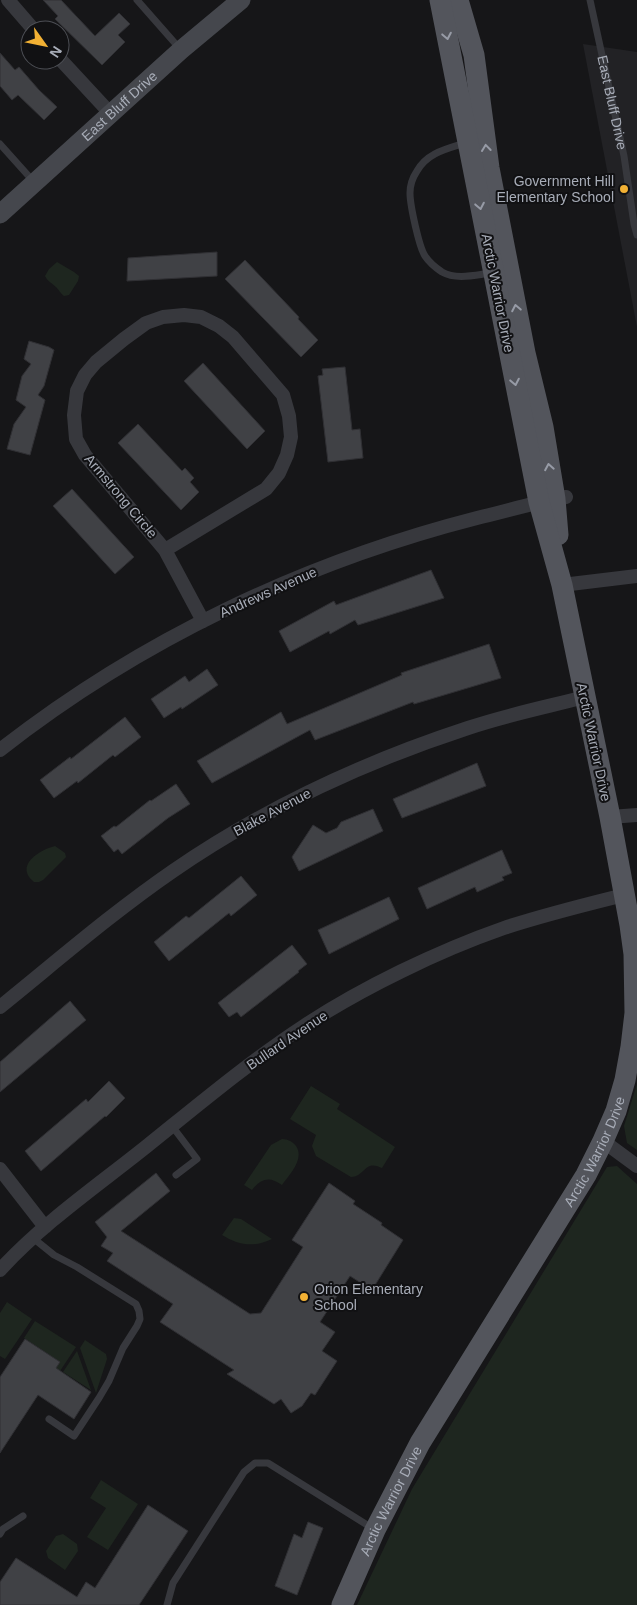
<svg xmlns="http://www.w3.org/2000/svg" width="637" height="1605" viewBox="0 0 637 1605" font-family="Helvetica,sans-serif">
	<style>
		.built { fill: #222225 }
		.green { fill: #1e261f }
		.building { fill: #404145; stroke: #303034 }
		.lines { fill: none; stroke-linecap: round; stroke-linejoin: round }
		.lane { stroke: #37383d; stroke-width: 7 }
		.street { stroke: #37383d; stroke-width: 14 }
		.secondary { stroke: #45474d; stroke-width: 19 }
		.primary { stroke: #53555c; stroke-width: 21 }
		.oneway { stroke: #979ba6 }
		.poi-dot { fill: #f2b134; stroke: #111113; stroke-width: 2 }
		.labels { text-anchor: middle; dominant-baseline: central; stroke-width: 4; stroke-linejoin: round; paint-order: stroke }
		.street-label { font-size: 14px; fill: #a8adb8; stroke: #111113 }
		.poi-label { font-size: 14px; fill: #a8adb8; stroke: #111113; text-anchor: end }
	</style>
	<rect width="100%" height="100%" fill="#161618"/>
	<path class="built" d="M 583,44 L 637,52 L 637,327 Z"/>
	<path class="green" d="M 57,262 L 74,272 L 79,276 L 78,281 L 69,295 L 64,296 C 60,293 59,290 56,287 C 52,283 48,282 45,276 L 49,269 Z
		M 55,846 L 65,853 L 66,857 L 43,880 L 39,882 L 34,882 C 14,866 39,850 55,846 Z
		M 637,1084 L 637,1150 L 627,1143 L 624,1126 Z
		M 311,1086 L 340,1104 L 337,1109 L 395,1147 L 382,1168 C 364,1159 366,1176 351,1177 L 316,1156 L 312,1146 L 316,1135 L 290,1119 Z
		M 282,1139 C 288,1139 293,1142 296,1146 C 305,1159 289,1175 282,1185 C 270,1176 261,1178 252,1190 L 244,1185 L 271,1145 Z
		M 617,1166 L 637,1184 L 637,1605 L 357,1605 L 412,1489 L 607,1167 Z
		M 234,1218 L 241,1219 L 272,1239 C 254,1248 238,1245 222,1235 Z
		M 7,1302 L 32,1319 L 5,1359 L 0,1356 L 0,1313 Z
		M 35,1321 L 76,1347 L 60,1371 L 56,1368 L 60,1362 L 24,1338 Z
		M 85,1340 L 106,1354 L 107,1359 L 96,1393 L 80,1348 Z
		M 77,1351 L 91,1390 L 63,1372 Z
		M 101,1480 L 138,1504 L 108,1550 L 87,1537 L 106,1508 L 90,1498 Z
		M 63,1534 L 77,1544 L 78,1551 L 65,1570 L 48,1558 L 46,1551 L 56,1536 Z"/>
	<path class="building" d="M 43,0 L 61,0 L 95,36 L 119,13 L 130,24 L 118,35 L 125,42 L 102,65 L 55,19 L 58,16 Z
		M 0,53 L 15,70 L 19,67 L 39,90 L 57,107 L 44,120 L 18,95 L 12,100 L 0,86 Z
		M 217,252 L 217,276 L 127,281 L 128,258 Z
		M 245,260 L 299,317 L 298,319 L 318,340 L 301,357 L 225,279 Z
		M 29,341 L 49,347 L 54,350 L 44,386 L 38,395 L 45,400 L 30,455 L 7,449 L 14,424 L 26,407 L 16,400 L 22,376 L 31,364 L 24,359 Z
		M 203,363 L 265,431 L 247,449 L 184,381 Z
		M 345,367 L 352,430 L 360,429 L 363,458 L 328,462 L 318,376 L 323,375 L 322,369 Z
		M 138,424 L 182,471 L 185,468 L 194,478 L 190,482 L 199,492 L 181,510 L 118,443 Z
		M 72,489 L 134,557 L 115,574 L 53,506 Z
		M 431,570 L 444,598 L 358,625 L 355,620 L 330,634 L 329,631 L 290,652 L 279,631 L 334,601 L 336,605 Z
		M 489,644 L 501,678 L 414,704 L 413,702 L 315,740 L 310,730 L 212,783 L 197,761 L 281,712 L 287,724 L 402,675 L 401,673 Z
		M 207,669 L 218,685 L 182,709 L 181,707 L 164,718 L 151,699 L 185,676 L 189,682 Z
		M 125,717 L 141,737 L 115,757 L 113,755 L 78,783 L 77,781 L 54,798 L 40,780 L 70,757 L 71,759 Z
		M 477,763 L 486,786 L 402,818 L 393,799 Z
		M 176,784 L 190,804 L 168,818 L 122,854 L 118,849 L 114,852 L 101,836 L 114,826 L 116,827 L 150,800 L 151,801 Z
		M 373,809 L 383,831 L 299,871 L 292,857 L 313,825 L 326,833 L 337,828 L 341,822 Z
		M 502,850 L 512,873 L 502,877 L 504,880 L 477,892 L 475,887 L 427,909 L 418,888 Z
		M 241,876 L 257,895 L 231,916 L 229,913 L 169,961 L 154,942 L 186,916 L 189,918 Z
		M 389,897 L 399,919 L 329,954 L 318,930 Z
		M 292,945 L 307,964 L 298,971 L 299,972 L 241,1017 L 237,1012 L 229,1017 L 218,1003 Z
		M 70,1001 L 86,1020 L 0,1092 L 0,1062 Z
		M 109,1081 L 125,1098 L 106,1117 L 105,1116 L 41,1171 L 25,1151 L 86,1099 L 88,1102 Z
		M 156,1173 L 170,1191 L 121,1231 L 250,1314 L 261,1313 L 303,1247 L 292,1240 L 329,1183 L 355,1201 L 353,1204 L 382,1223 L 381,1225 L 403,1240 L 372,1290 L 350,1276 L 320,1322 L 335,1332 L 322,1351 L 337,1361 L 315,1395 L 311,1393 L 302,1406 L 291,1413 L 281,1399 L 274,1404 L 227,1374 L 234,1370 L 160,1322 L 173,1304 L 107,1261 L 113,1253 L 101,1246 L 107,1237 L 95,1222 Z
		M 25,1339 L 60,1362 L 56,1368 L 91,1392 L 74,1419 L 38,1395 L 0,1453 L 0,1377 Z
		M 148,1505 L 188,1531 L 139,1605 L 0,1605 L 0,1582 L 16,1558 L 77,1597 L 86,1582 L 95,1588 Z
		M 308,1522 L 323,1528 L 297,1595 L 275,1586 L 294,1534 L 302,1538 Z"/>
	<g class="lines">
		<g class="lane">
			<path d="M 137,0 L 181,50"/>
			<path id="s1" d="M 590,0 L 624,156 L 634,224 L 637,235"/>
			<path d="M 465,143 C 446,149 427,153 417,171 C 413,177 410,186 410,193 C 410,205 419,247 425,256 C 429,262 436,268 442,272 C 456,280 475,275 491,273"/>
			<path d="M 0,144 L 34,182"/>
			<path d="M 172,1126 L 197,1159 L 176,1175"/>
			<path d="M 33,1238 L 54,1255 L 77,1267 L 136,1304 L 139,1311 L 140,1319 L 137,1326 L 123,1348 L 109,1381 L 99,1398 L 74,1436 L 49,1419"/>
			<path d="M 0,1534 L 3,1529 L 23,1516"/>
			<path d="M 167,1605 L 173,1583 L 244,1472 L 255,1463 L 268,1463 L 372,1528"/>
		</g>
		<path class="street" d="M 8,0 L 34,30
			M 60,59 L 110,113
			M 165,550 L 266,489 L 279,473 L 287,455 L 291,437 L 289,416 L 283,395 L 233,337 L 219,326 L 201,317 L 184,315 L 163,317 L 146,323 L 124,339 L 96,362 L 85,375 L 77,391 L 74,415 L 76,439 L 85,455 L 165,550 L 203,621
			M 562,585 L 637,576
			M 0,750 C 140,640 305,562 477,518 C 507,511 536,502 566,497
			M 610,817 L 637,815
			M 0,1007 C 57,961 112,913 173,871 C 263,809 364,762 468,728 C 506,715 546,707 585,697
			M 603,1141 L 637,1166
			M 0,1169 L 45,1227
			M 0,1270 C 43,1223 97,1186 147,1146 C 198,1105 249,1062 304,1026 C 362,988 438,951 504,928 C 543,915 584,905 624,895"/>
		<path class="secondary" id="s2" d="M 0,214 L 181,50 L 241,0"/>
		<g class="primary">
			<path d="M 458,0 L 474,55 L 489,168 L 525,353 L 543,427 L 555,499 L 558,535"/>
			<path id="s3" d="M 342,1605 L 375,1530 L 420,1443 L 586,1175 L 603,1141 L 616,1111 L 625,1080 L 631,1047 L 635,1013 L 634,954 L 630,925 L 610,817 L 562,585 L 539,502 L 440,0"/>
		</g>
	</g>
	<defs><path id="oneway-chevron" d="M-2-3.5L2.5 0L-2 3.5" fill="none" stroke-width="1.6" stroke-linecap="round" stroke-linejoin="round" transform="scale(1.25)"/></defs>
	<g class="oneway">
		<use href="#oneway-chevron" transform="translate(447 36) rotate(79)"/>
		<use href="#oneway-chevron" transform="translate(486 148) rotate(-97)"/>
		<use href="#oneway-chevron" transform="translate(480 206) rotate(79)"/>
		<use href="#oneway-chevron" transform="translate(516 308) rotate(-101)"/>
		<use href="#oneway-chevron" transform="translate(515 382) rotate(79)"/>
		<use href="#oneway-chevron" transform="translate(549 467) rotate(-100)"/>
	</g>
	<g class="poi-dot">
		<circle cx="624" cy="189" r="5"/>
		<circle cx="304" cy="1297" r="5"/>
	</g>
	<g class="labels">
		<g class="street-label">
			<text stroke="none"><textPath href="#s1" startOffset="105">East Bluff Drive</textPath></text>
			<text stroke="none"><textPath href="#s2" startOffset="161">East Bluff Drive</textPath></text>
			<text transform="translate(498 293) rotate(79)">Arctic Warrior Drive</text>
			<text transform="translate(121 496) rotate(50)">Armstrong Circle</text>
			<text transform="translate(268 592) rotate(-24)">Andrews Avenue</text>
			<text transform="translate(594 742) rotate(78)">Arctic Warrior Drive</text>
			<text transform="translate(272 812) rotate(-28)">Blake Avenue</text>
			<text transform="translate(287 1040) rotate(-34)">Bullard Avenue</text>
			<text stroke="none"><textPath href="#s3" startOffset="520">Arctic Warrior Drive</textPath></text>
			<text stroke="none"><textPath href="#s3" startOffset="115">Arctic Warrior Drive</textPath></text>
		</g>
		<g class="poi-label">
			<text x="614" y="181">Government Hill<tspan x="614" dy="16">Elementary School</tspan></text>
			<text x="314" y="1289" text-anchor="start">Orion Elementary<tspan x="314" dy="16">School</tspan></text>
		</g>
	</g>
	<g transform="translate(45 45) rotate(123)"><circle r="24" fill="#111113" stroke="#4d4f55"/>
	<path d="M0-4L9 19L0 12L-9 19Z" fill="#f2b134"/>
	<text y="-8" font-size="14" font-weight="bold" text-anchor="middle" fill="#a8adb8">N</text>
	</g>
</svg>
